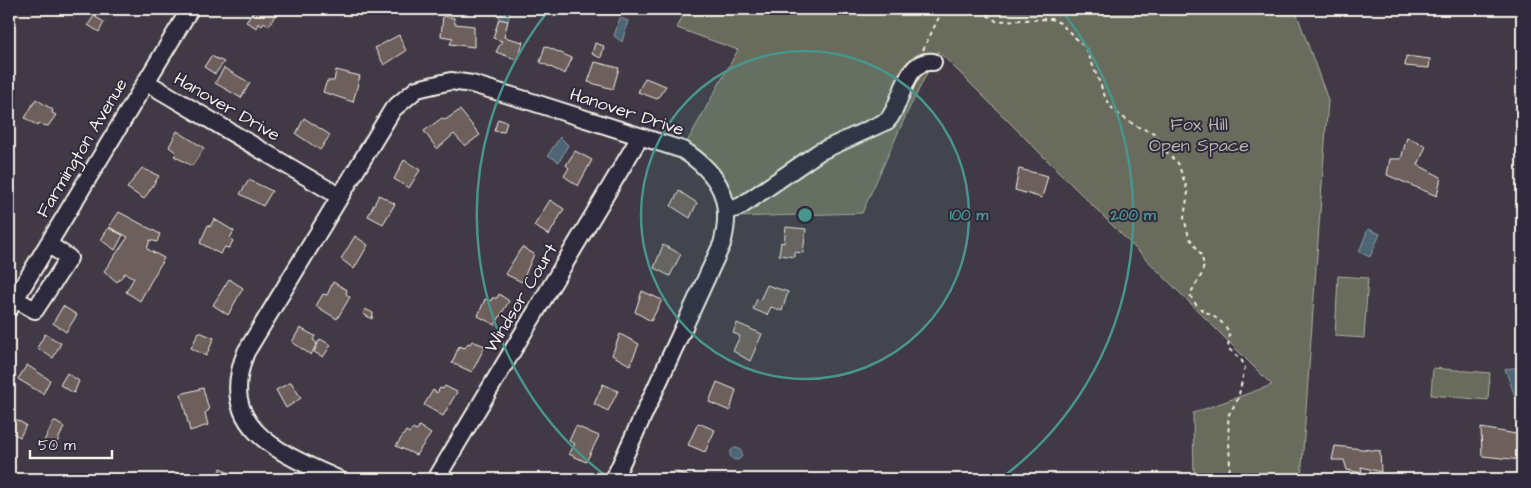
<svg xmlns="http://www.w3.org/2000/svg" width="1531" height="488" viewBox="0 0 1531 488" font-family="'Architects Daughter',sans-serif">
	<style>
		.green { fill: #696c5d; stroke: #aeaea2 }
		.water { fill: #4d6675; stroke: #909ea3 }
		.building { fill: #6c5f5b; stroke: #f4f1e8 }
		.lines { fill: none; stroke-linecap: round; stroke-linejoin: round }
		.minor-casing { stroke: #f4f1e8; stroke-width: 20 }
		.path { stroke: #f4f1e8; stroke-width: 2; stroke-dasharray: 4 4; stroke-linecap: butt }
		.minor { stroke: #2f2a3d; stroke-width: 16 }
		.ring { fill: none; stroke: #48958c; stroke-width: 2.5 }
		.labels { text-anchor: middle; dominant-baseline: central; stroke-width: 4; stroke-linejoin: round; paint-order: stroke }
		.street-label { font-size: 18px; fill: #f4f1e8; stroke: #2f2a3d }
		.park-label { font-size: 18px; fill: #b5b5a9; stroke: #2f2a3d }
		.centre { fill: #48958c; stroke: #2f2a3d; stroke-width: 2.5 }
		.ring-label { font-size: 15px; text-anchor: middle; font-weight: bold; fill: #48958c; stroke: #2f2a3d; stroke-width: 4; stroke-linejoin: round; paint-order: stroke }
	</style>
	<rect width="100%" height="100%" fill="#413a46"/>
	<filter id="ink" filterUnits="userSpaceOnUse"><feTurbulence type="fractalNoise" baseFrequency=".02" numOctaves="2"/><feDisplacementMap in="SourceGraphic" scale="10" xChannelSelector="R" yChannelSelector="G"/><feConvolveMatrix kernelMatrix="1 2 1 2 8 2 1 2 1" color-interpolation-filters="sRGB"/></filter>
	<g filter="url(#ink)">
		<path class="green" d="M 686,9 L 1295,9 L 1328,100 L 1301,479 L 1194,479 L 1193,413 L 1272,385 L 938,51 L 907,113 L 862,213 L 736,217 C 729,180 719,163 687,142 L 738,50 L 677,28 Z
			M 1338,276 L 1368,278 L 1364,338 L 1335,336 Z
			M 1433,368 L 1490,373 L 1488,400 L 1431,395 Z"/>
		<path class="water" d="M 501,9 L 511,9 L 508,21 L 499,19 Z
			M 620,18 L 628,21 L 622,42 L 614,36 Z
			M 560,137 L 568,145 L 559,162 L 548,155 Z
			M 1368,229 L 1380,234 L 1370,257 L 1359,252 Z
			M 1522,367 L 1522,403 L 1518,404 L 1505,369 Z
			M730 454a6 6 0 1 1 12 0a6 6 0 1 1-12 0Z"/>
		<path class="building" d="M 112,9 L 125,9 L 121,15 Z
			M 256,9 L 275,9 L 278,10 L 269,26 L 264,22 L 262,26 L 258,23 L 257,28 L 246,22 Z
			M 94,16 L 104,22 L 99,32 L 88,25 Z
			M 443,16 L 454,18 L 455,24 L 474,26 L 474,47 L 450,44 L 453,38 L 441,36 Z
			M 499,19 L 508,21 L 504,37 L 523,42 L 518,60 L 496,52 L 502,41 L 493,38 Z
			M 399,35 L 406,51 L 384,65 L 375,48 Z
			M 595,43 L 604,46 L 601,58 L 592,54 Z
			M 545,46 L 572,58 L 565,74 L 540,62 Z
			M 211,56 L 224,62 L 215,74 L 204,67 Z
			M 1406,56 L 1430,59 L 1429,68 L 1405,66 Z
			M 595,62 L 619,68 L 613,89 L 588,82 Z
			M 224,68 L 250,83 L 241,98 L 215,83 Z
			M 336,70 L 360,76 L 353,102 L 323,92 L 327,81 L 334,81 Z
			M 645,78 L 666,86 L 657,99 L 638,92 Z
			M 36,99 L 53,110 L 52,113 L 56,115 L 48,126 L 39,124 L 38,126 L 25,118 Z
			M 460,110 L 480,135 L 465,146 L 454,134 L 437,149 L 424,131 L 442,118 L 445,120 Z
			M 304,118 L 330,135 L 320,150 L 296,134 Z
			M 498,119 L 507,122 L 504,132 L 494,131 Z
			M 177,131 L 204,148 L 192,166 L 174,156 L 177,153 L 169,147 Z
			M 1407,137 L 1426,146 L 1418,165 L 1441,177 L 1437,196 L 1387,175 L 1390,159 L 1401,159 Z
			M 575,151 L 592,160 L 578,186 L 564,176 L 569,168 L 566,165 Z
			M 404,160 L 420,170 L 409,188 L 394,179 Z
			M 142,168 L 159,176 L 144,199 L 127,188 Z
			M 1019,169 L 1048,176 L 1042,198 L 1015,190 Z
			M 249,180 L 272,191 L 263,206 L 240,194 Z
			M 679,191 L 697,203 L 690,218 L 671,206 Z
			M 379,195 L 395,204 L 383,224 L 368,216 Z
			M 550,200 L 564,209 L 549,235 L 534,226 Z
			M 119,212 L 160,234 L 157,242 L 150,240 L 147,249 L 164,258 L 140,301 L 126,292 L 134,278 L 125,273 L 117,282 L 104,271 L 128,237 L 109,227 Z
			M 214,219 L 234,231 L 230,238 L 233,241 L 229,248 L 225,247 L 220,254 L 200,243 L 208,225 L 210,227 Z
			M 786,227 L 806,229 L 803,253 L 795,252 L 795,257 L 779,255 L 781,242 L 784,243 Z
			M 108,228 L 123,235 L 115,250 L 101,240 Z
			M 355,236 L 368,245 L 354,269 L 341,259 Z
			M 663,245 L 681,254 L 670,276 L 654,268 Z
			M 522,247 L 534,254 L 522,282 L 505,274 Z
			M 229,279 L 243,288 L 228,315 L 213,305 Z
			M 333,282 L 347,290 L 346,294 L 350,297 L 337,319 L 316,306 L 323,294 L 327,295 Z
			M 767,285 L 788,292 L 782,311 L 771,307 L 767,315 L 753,309 L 757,299 L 760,300 Z
			M 642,291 L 662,300 L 651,321 L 635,312 Z
			M 499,294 L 509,301 L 495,325 L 478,316 L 485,299 L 491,301 L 492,298 L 497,298 Z
			M 63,306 L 77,315 L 66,332 L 53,323 Z
			M 365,309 L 373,313 L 372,319 L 363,314 Z
			M 737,323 L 762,334 L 750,361 L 733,351 L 740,336 L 733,333 Z
			M 300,328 L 315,336 L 313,340 L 317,343 L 311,355 L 292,342 Z
			M 199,332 L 214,338 L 206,356 L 191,348 Z
			M 45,334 L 61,343 L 53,358 L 37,348 Z
			M 620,334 L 639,344 L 630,365 L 612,355 Z
			M 320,339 L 331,345 L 323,357 L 314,352 Z
			M 472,341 L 485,346 L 472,372 L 452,363 L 459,346 L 465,348 L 468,343 L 470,344 Z
			M 27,365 L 50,380 L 43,394 L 18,379 Z
			M 67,373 L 79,381 L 74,393 L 60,385 Z
			M 291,382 L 301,398 L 286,408 L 276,390 Z
			M 717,382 L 736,390 L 730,411 L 709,402 Z
			M 603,384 L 618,391 L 608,411 L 594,404 Z
			M 445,386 L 457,392 L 443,416 L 424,405 L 433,390 L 437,393 L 440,388 L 443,389 Z
			M 203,388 L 209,410 L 205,413 L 208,425 L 190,431 L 181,394 Z
			M 9,410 L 14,414 L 11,417 L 26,425 L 20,437 L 9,431 Z
			M 54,421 L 64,427 L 55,447 L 44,441 Z
			M 698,423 L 715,430 L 705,452 L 688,445 Z
			M 419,426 L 431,434 L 416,455 L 396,446 L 406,431 L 409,433 L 412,429 L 417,431 Z
			M 576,426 L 599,436 L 586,462 L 569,454 L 575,444 L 569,441 Z
			M 1481,428 L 1516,434 L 1517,444 L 1522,447 L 1522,460 L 1482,456 Z
			M 1335,446 L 1380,451 L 1381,472 L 1361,467 L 1362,473 L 1347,470 L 1344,460 L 1332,460 Z
			M 221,468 L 238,479 L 214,479 Z
			M 674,471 L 695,479 L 671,479 Z"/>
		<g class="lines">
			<g class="minor-casing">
				<path id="minor" d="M 146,82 L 339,196
					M 726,212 L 741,206 L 819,152 L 887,121 C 903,105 903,59 933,62
					M 15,299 L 35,310 L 69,258 L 48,244
					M 9,309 L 190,9
					M 338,479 C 281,453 215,429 246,352 L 393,109 L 417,89 L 451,81 L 472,84 L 529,101 L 683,150 C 720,174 734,201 722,244 L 614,479
					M 436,479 L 640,137"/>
			</g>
			<path class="path" d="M 973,9 L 983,12
				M 983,9 L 983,12 L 996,21 L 1051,19 L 1060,23 L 1086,48 L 1106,99 L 1114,111 L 1136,126 L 1154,133 L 1169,155 L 1178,163 L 1188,192 L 1184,218 L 1189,237 L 1200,253 L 1204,264 L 1202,274 L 1190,294 C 1196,314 1222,314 1229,333 C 1230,337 1228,343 1228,348 L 1242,361 L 1245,367 L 1238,399 L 1228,416 L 1230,467 L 1227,479
				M 923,50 L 943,9"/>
			<use href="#minor" class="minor"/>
		</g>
	</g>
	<circle cx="805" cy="215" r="164" fill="#48958c" fill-opacity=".12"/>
	<g class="ring">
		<circle cx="805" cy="215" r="164"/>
		<path d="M610 479A328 328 0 0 1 548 11M1062 11A328 328 0 0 1 1000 479"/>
	</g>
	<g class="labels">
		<g class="street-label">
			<text transform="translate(227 107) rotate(30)">Hanover Drive</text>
			<text transform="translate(627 112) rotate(18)">Hanover Drive</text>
			<text transform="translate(82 148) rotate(-59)">Farmington Avenue</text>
			<text transform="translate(521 298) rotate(-59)">Windsor Court</text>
		</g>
		<g class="park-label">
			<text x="1199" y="124">Fox Hill<tspan x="1199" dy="21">Open Space</tspan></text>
		</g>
	</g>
	<circle cx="805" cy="215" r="8" class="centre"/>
	<g class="ring-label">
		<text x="969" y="220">100 m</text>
		<text x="1133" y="220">200 m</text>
	</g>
	<rect width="1531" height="488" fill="none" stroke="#2f2a3d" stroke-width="30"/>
	<rect x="15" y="15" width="1501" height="458" fill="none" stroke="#f4f1e8" stroke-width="2" filter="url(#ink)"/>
	<path d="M30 450v8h82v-8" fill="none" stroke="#f4f1e8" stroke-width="2.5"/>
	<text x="38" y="450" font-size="15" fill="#f4f1e8" stroke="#2f2a3d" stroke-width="4" paint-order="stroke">50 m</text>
</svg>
